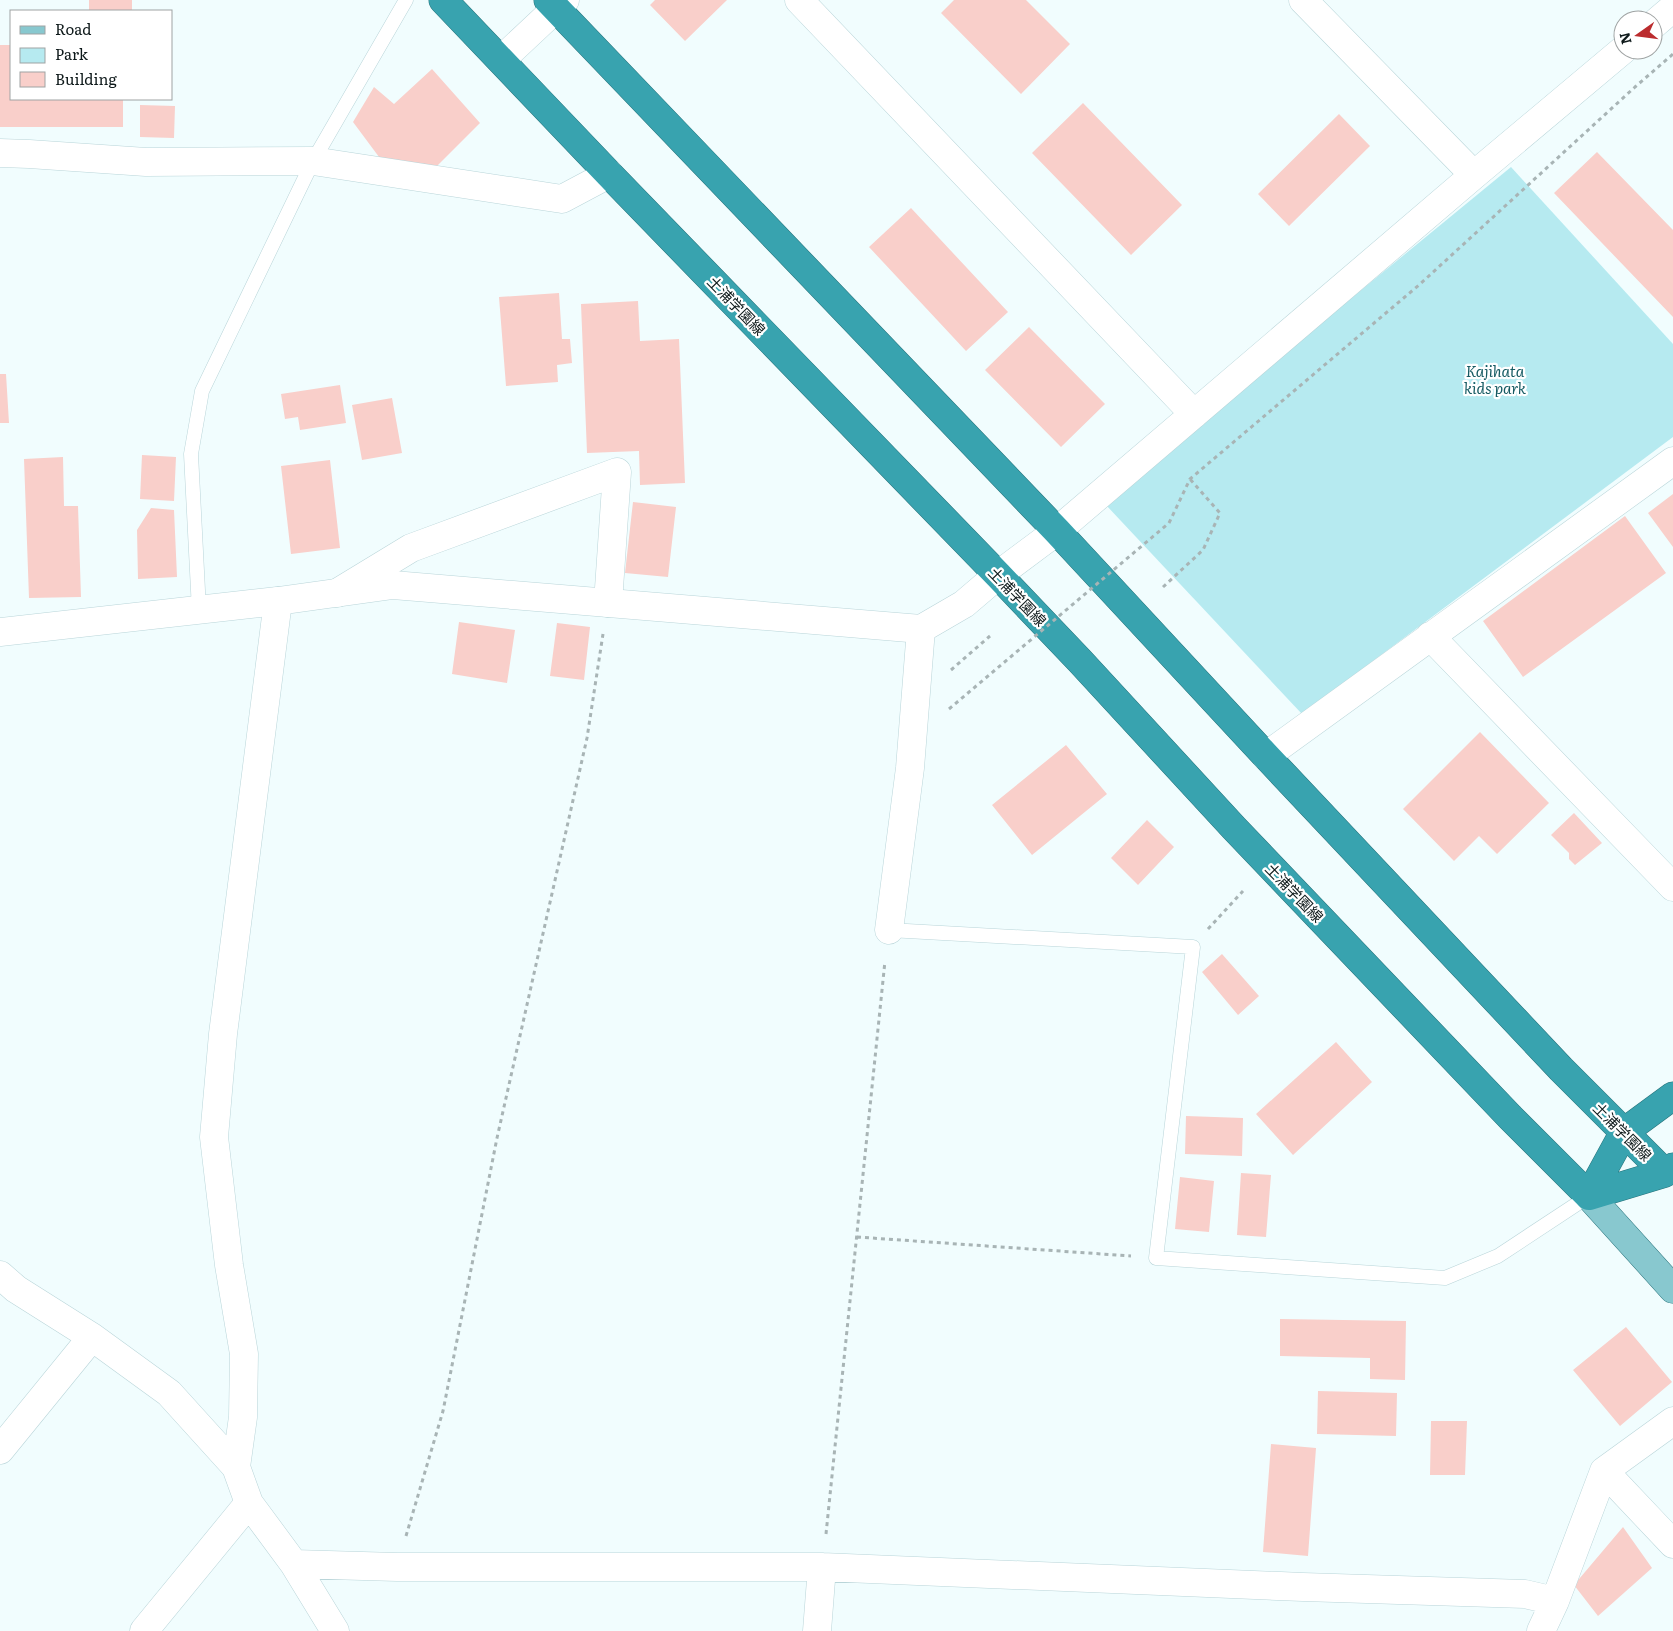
<svg xmlns="http://www.w3.org/2000/svg" width="1673" height="1631" viewBox="0 0 1673 1631" font-family="Literata,'Noto Sans JP',serif">
	<style>
		.green { fill: #b6eaf0 }
		.building { fill: #f9cfca }
		.lines { fill: none; stroke-linecap: round; stroke-linejoin: round }
		.lane-casing { stroke: #b9d5d9; stroke-width: 15 }
		.street-casing { stroke: #b9d5d9; stroke-width: 29 }
		.secondary-casing { stroke: #b9d5d9; stroke-width: 29 }
		.primary-casing { stroke: #29737b; stroke-width: 29 }
		.highway-casing { stroke: #29737b; stroke-width: 29 }
		.path { stroke: #a8b4b5; stroke-width: 3; stroke-dasharray: 4 4; stroke-linecap: butt }
		.lane { stroke: #fff; stroke-width: 14 }
		.street { stroke: #fff; stroke-width: 28 }
		.secondary { stroke: #fff; stroke-width: 28 }
		.primary { stroke: #88c8cf; stroke-width: 28 }
		.highway { stroke: #38a3af; stroke-width: 28 }
		.path-bridge { stroke: #a8b4b5; stroke-width: 3; stroke-dasharray: 4 4; stroke-linecap: butt }
		.labels { text-anchor: middle; dominant-baseline: central; stroke-width: 4.5; stroke-linejoin: round; paint-order: stroke }
		.street-label { font-size: 15px; fill: #0e191a; stroke: #fff }
		.park-label { font-size: 15px; font-style: italic; fill: #155a62; stroke: #fff }
	</style>
	<rect width="100%" height="100%" fill="#f1fdfe"/>
	<path class="green" d="M 1511,167 L 1673,344 L 1673,437 L 1302,714 L 1106,505 L 1270,365 Z"/>
	<path class="building" d="M 89,0 L 132,0 L 132,11 L 89,11 Z
		M 655,0 L 727,0 L 685,41 L 650,5 Z
		M 954,0 L 1026,0 L 1070,44 L 1021,94 L 941,13 Z
		M 0,45 L 11,45 L 11,99 L 123,99 L 123,127 L 0,127 Z
		M 432,69 L 480,123 L 433,170 L 382,161 L 353,122 L 374,87 L 394,104 Z
		M 1083,103 L 1182,205 L 1131,255 L 1032,153 Z
		M 140,105 L 175,106 L 174,138 L 140,137 Z
		M 1339,114 L 1370,146 L 1289,226 L 1258,194 Z
		M 1597,152 L 1673,230 L 1673,317 L 1554,193 Z
		M 911,208 L 1008,312 L 966,351 L 869,247 Z
		M 559,293 L 562,339 L 570,339 L 572,363 L 557,365 L 558,382 L 506,386 L 499,297 Z
		M 638,301 L 640,341 L 679,339 L 685,483 L 640,485 L 639,451 L 587,453 L 581,304 Z
		M 1029,327 L 1105,404 L 1061,447 L 985,370 Z
		M 0,374 L 6,374 L 9,423 L 0,423 Z
		M 340,385 L 346,423 L 300,430 L 298,417 L 285,419 L 281,394 Z
		M 392,398 L 402,453 L 362,460 L 352,405 Z
		M 142,455 L 176,457 L 174,501 L 140,499 Z
		M 63,457 L 64,506 L 78,506 L 81,597 L 29,598 L 24,459 Z
		M 330,460 L 340,548 L 291,554 L 281,466 Z
		M 1673,494 L 1673,547 L 1648,513 Z
		M 633,502 L 676,507 L 668,577 L 625,573 Z
		M 151,508 L 174,510 L 177,577 L 138,579 L 137,530 Z
		M 1625,516 L 1666,573 L 1523,677 L 1483,621 Z
		M 459,622 L 515,630 L 507,683 L 452,674 Z
		M 557,623 L 590,627 L 584,680 L 550,676 Z
		M 1480,732 L 1549,803 L 1497,854 L 1479,836 L 1454,861 L 1403,809 Z
		M 1066,745 L 1107,794 L 1032,855 L 992,805 Z
		M 1574,813 L 1602,843 L 1575,865 L 1569,859 L 1569,853 L 1551,835 Z
		M 1147,820 L 1174,847 L 1138,885 L 1111,858 Z
		M 1222,954 L 1259,996 L 1238,1015 L 1202,972 Z
		M 1336,1042 L 1372,1082 L 1293,1155 L 1256,1114 Z
		M 1186,1116 L 1243,1118 L 1242,1156 L 1185,1154 Z
		M 1241,1173 L 1271,1175 L 1266,1237 L 1237,1235 Z
		M 1180,1177 L 1214,1181 L 1209,1232 L 1175,1229 Z
		M 1280,1319 L 1406,1321 L 1405,1380 L 1370,1379 L 1370,1358 L 1280,1356 Z
		M 1626,1327 L 1672,1382 L 1620,1426 L 1573,1370 Z
		M 1318,1391 L 1397,1393 L 1396,1436 L 1317,1434 Z
		M 1431,1421 L 1467,1421 L 1465,1475 L 1430,1475 Z
		M 1271,1444 L 1316,1448 L 1308,1556 L 1263,1552 Z
		M 1623,1527 L 1652,1568 L 1598,1616 L 1574,1585 Z"/>
	<g class="lines">
		<g class="lane-casing">
			<path id="lane" d="M 199,610 L 191,454 L 202,391 L 313,161 L 406,0
				M 889,930 L 1193,947 L 1156,1258 L 1445,1278 L 1498,1256 L 1589,1196"/>
		</g>
		<g class="street-casing">
			<path id="street" d="M 799,0 L 1194,414
				M 1303,0 L 1474,175
				M 1653,25 L 1673,8
				M 0,153 L 29,154 L 146,162 L 313,161 L 562,199 L 609,174
				M 1057,531 L 1474,175 L 1623,50
				M 337,593 L 411,548 L 617,472 L 608,603
				M 278,601 L 223,1034 L 214,1137 L 229,1265 L 244,1354 L 243,1417 L 236,1467 L 249,1503 L 294,1564 L 335,1631
				M 1430,636 L 1673,887
				M 1266,756 L 1673,461
				M 889,930 L 910,768 L 921,629
				M 0,1275 L 16,1289 L 92,1337 L 169,1393 L 236,1467
				M 0,1450 L 92,1337
				M 1604,1471 L 1673,1544
				M 294,1564 L 397,1567 L 822,1567 L 1303,1587 L 1525,1594 L 1555,1601
				M 144,1631 L 249,1503
				M 817,1631 L 822,1567
				M 1541,1631 L 1555,1601 L 1604,1471 L 1673,1421"/>
		</g>
		<g class="secondary-casing">
			<path id="secondary" d="M 501,60 L 565,0
				M 0,632 L 278,601 L 393,585 L 921,629 L 964,604 L 998,575 L 1057,531"/>
		</g>
		<g class="primary-casing">
			<path id="primary" d="M 1589,1196 L 1673,1289"/>
		</g>
		<g class="highway-casing">
			<path id="highway" d="M 443,0 L 609,174 L 998,575 L 1080,661 L 1234,828 L 1510,1117 L 1589,1196
				M 548,0 L 1057,531 L 1266,756 L 1561,1069 L 1665,1173
				M 1589,1196 L 1624,1132 L 1673,1096
				M 1589,1196 L 1665,1173 L 1673,1167"/>
		</g>
		<path class="path" d="M 1169,523 L 1190,479 L 1419,285 L 1635,87 L 1673,54
			M 1163,587 L 1203,550 L 1220,513 L 1190,479
			M 951,670 L 990,636
			M 1208,929 L 1243,891
			M 857,1237 L 1131,1256
			M 826,1534 L 885,961
			M 406,1536 L 443,1411 L 497,1138 L 587,738 L 603,634"/>
		<use href="#lane" class="lane"/>
		<use href="#street" class="street"/>
		<use href="#secondary" class="secondary"/>
		<use href="#primary" class="primary"/>
		<use href="#highway" class="highway"/>
		<path class="path-bridge" d="M 949,709 L 1169,523"/>
	</g>
	<g class="labels">
		<g class="street-label">
			<text transform="translate(737 305) rotate(46)">土浦学園線</text>
			<text transform="translate(1018 596) rotate(46)">土浦学園線</text>
			<text transform="translate(1295 892) rotate(46)">土浦学園線</text>
			<text transform="translate(1623 1131) rotate(45)">土浦学園線</text>
		</g>
		<g class="park-label">
			<text x="1495" y="370">Kajihata<tspan x="1495" dy="17">kids park</tspan></text>
		</g>
	</g>
	<rect x="10" y="10" width="162" height="90" fill="#ffffff" stroke="#9fa3a3"/>
	<rect x="20" y="26" width="25" height="8" fill="#88c8cf" stroke="#9fa3a3"/>
	<text x="55" y="35" font-size="15" fill="#0e191a">Road</text>
	<rect x="20" y="48" width="25" height="15" fill="#b6eaf0" stroke="#9fa3a3"/>
	<text x="55" y="60" font-size="15" fill="#0e191a">Park</text>
	<rect x="20" y="72" width="25" height="15" fill="#f9cfca" stroke="#9fa3a3"/>
	<text x="55" y="85" font-size="15" fill="#0e191a">Building</text>
	<g transform="translate(1638 35) rotate(256)"><circle r="24" fill="#ffffff" stroke="#9fa3a3"/>
	<path d="M0-4L9 19L0 12L-9 19Z" fill="#bb2c2e"/>
	<text y="-8" font-size="14" font-weight="bold" text-anchor="middle" fill="#0e191a">N</text>
	</g>
</svg>
